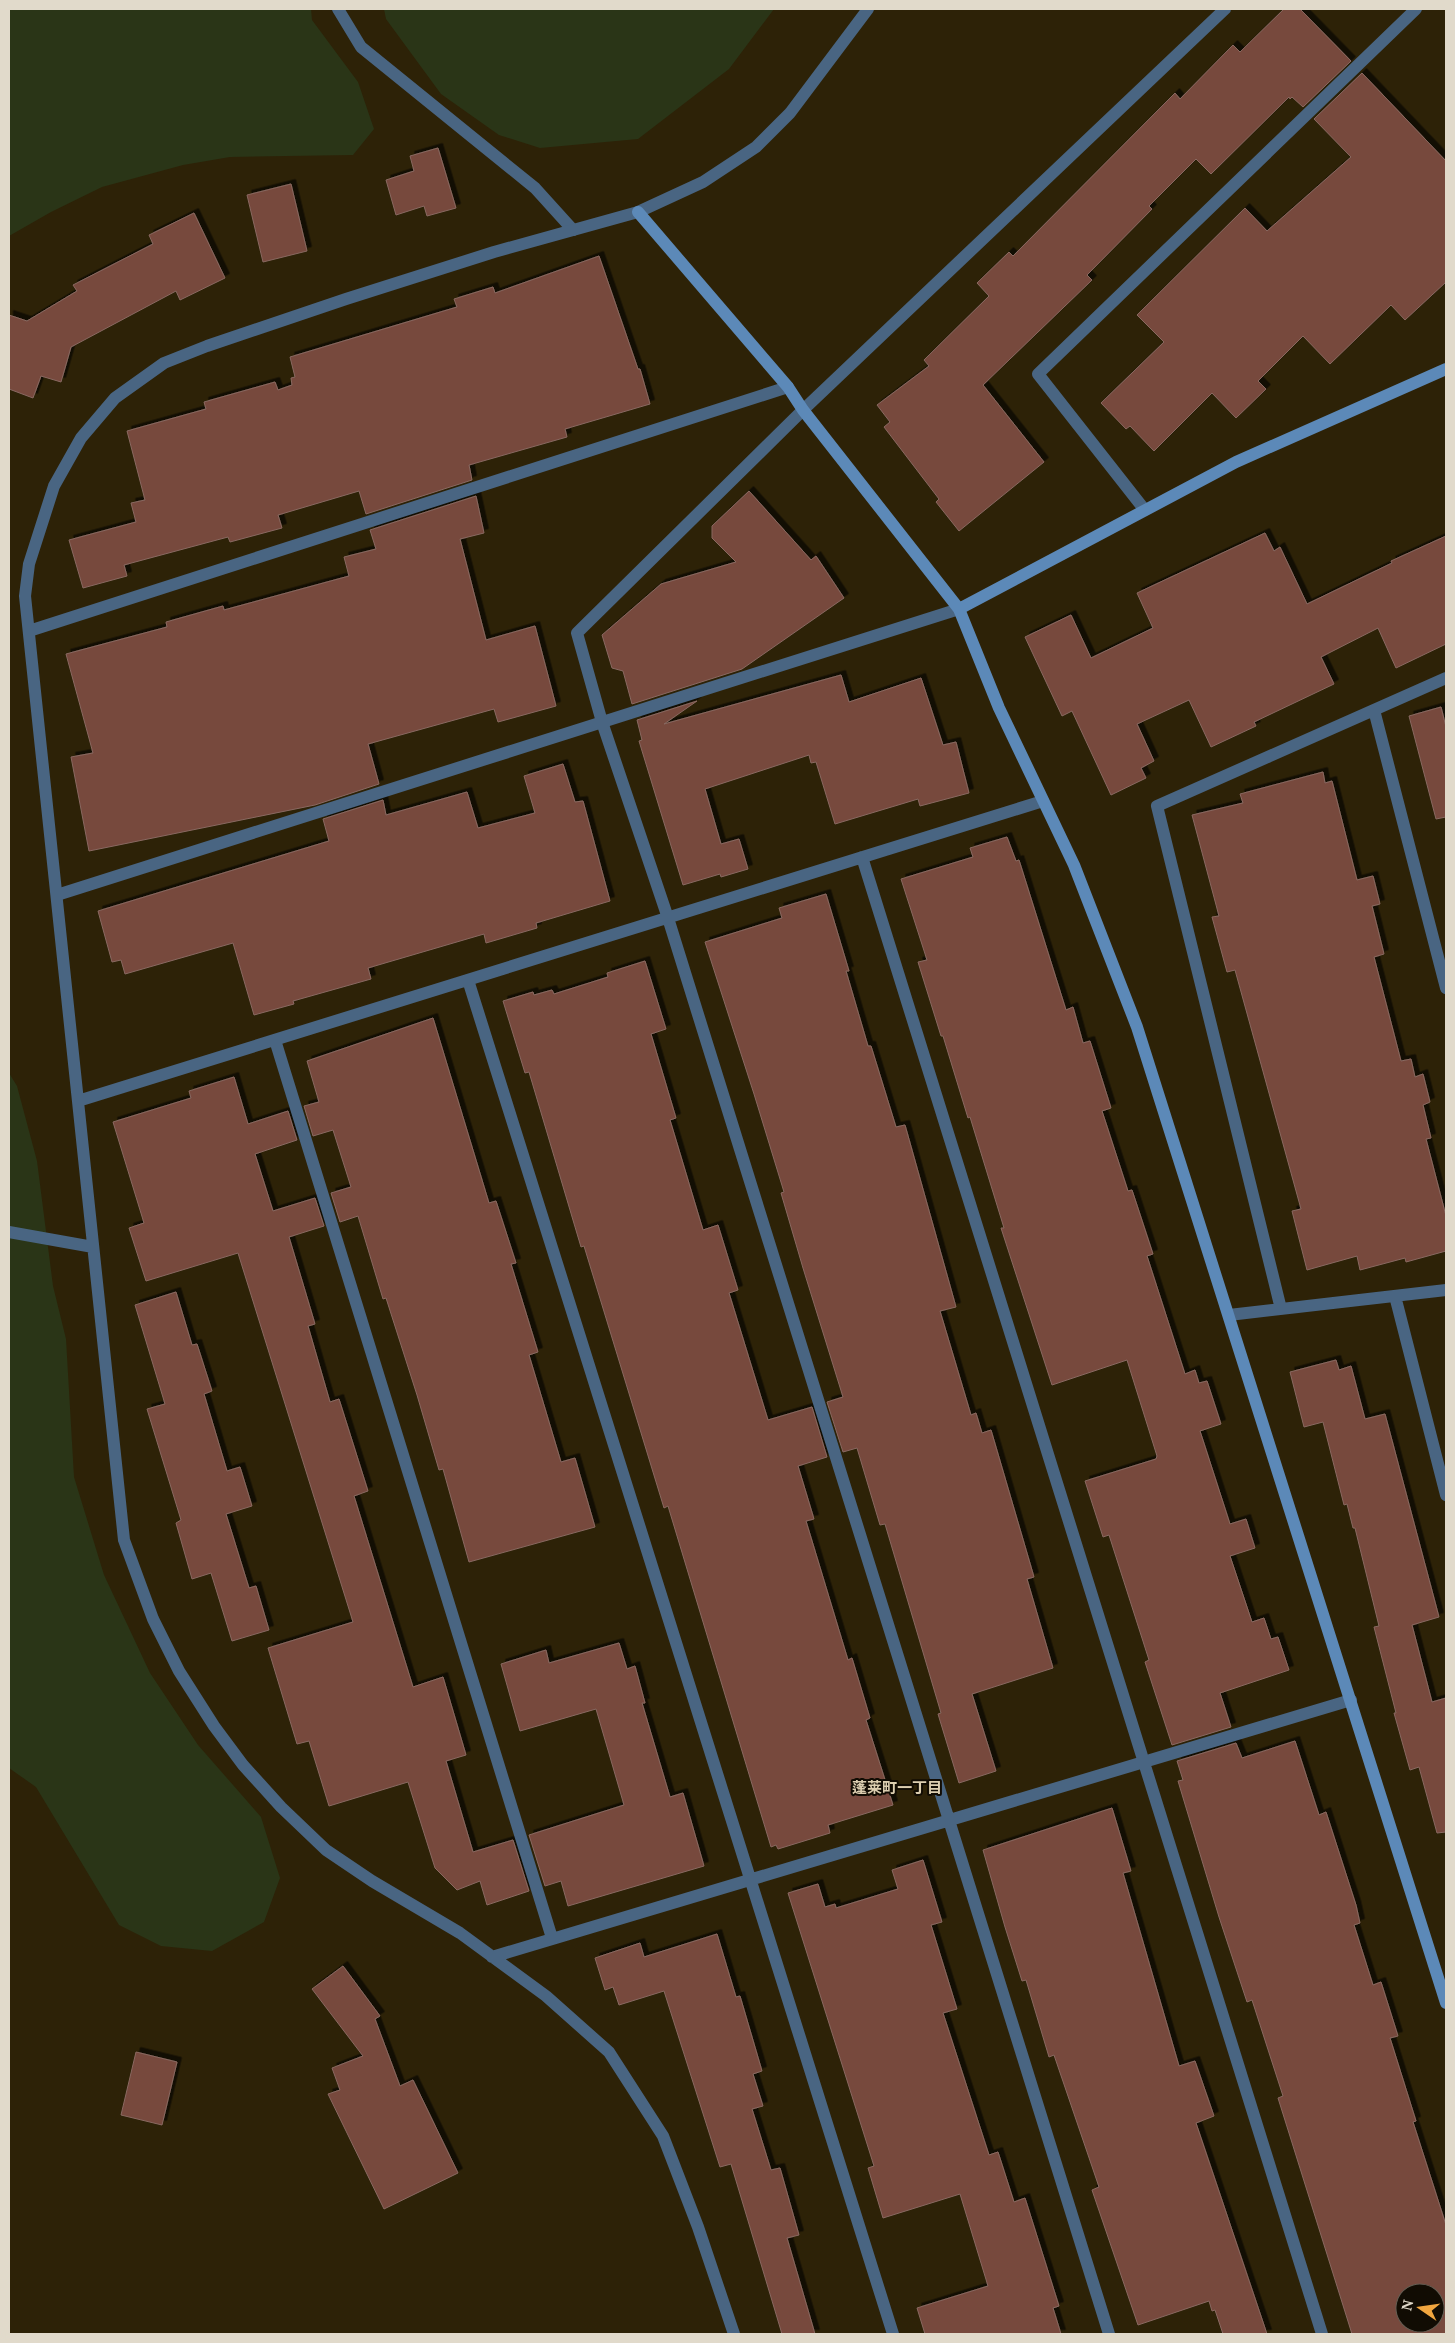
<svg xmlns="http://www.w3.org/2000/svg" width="1455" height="2343" viewBox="0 0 1455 2343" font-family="'PT Serif','Noto Sans JP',serif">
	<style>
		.green { fill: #2a3517 }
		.building { fill: #77483d; stroke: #896961; fill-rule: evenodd; filter: url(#shadow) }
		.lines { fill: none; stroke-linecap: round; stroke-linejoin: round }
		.lane { stroke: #496582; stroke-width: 12 }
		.street { stroke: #496582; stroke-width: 12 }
		.secondary { stroke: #5c89b8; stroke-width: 12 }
		.labels { text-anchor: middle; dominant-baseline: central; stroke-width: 4; stroke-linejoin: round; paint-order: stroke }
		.neighbourhood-label { font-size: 15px; font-weight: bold; fill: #dcceb0; stroke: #110c03 }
	</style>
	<defs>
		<filter id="shadow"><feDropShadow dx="4.5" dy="-4.5" stdDeviation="0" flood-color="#0009"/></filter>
	</defs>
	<rect width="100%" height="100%" fill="#2d2207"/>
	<path class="green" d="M 9,9 L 311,9 L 312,20 L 358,82 L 374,129 L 353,155 L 230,157 L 183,165 L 102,187 L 51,212 L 9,236 Z
		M 384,9 L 774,9 L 729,69 L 638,139 L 540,148 L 499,135 L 441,94 L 386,19 Z
		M 9,1073 L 17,1086 L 37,1161 L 53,1286 L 66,1339 L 74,1477 L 104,1575 L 150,1673 L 198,1745 L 261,1817 L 280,1878 L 264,1922 L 212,1951 L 161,1946 L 119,1925 L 36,1787 L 9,1768 Z"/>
	<path class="building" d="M 1284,9 L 1300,9 L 1351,61 L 1303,107 L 1292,97 L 1290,99 L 1289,97 L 1211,174 L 1196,159 L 1149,206 L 1152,209 L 1087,275 L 1092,280 L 983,385 L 1044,462 L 959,531 L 936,502 L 939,499 L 884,427 L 890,422 L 877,405 L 929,366 L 924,360 L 989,296 L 977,283 L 1009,252 L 1013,256 L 1175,93 L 1180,99 L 1233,45 L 1240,52 Z
		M 1362,73 L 1446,161 L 1446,282 L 1405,320 L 1391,305 L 1330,364 L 1303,336 L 1258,381 L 1266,389 L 1236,418 L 1212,393 L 1154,451 L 1130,426 L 1126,429 L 1101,403 L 1164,342 L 1137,315 L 1245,208 L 1267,231 L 1351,157 L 1314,119 Z
		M 438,148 L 456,208 L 427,216 L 424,206 L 396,215 L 386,180 L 414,171 L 410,156 Z
		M 291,184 L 307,251 L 263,262 L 247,195 Z
		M 194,213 L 225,278 L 180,300 L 176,291 L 71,347 L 61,382 L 41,376 L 33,398 L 9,389 L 9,315 L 27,321 L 77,291 L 73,285 L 153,244 L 149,235 Z
		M 599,256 L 638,369 L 640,369 L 650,404 L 565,429 L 567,437 L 469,465 L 472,480 L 366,514 L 359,491 L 278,515 L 282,528 L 230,542 L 228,537 L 124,565 L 127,576 L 83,588 L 69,540 L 136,522 L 131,503 L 145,500 L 127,431 L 206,409 L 204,402 L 275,382 L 278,390 L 292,385 L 291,378 L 295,377 L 290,357 L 457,307 L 454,299 L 493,287 L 495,293 Z
		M 749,491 L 811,560 L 816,556 L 844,598 L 742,669 L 632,704 L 623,671 L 612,668 L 602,635 L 661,584 L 736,562 L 712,538 L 712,526 Z
		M 476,496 L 484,533 L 460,539 L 486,640 L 535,626 L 556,706 L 498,722 L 494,709 L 368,744 L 379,784 L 315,805 L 89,851 L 71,757 L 93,753 L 66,654 L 167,627 L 166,622 L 223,606 L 224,610 L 349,576 L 344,557 L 376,549 L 370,530 Z
		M 1265,533 L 1274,551 L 1280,547 L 1307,604 L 1392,563 L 1391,561 L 1446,536 L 1446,644 L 1396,668 L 1378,628 L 1321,657 L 1334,684 L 1254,722 L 1256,726 L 1211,747 L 1189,700 L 1137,724 L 1154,761 L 1141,768 L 1146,778 L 1111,795 L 1072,711 L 1062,716 L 1025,637 L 1071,615 L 1091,658 L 1153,628 L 1137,593 Z
		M 841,675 L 849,702 L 921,678 L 943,745 L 956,742 L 969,793 L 920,806 L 918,799 L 835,824 L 816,762 L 811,763 L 809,755 L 705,789 L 721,844 L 739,839 L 748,869 L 721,877 L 720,874 L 683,885 L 639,741 L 642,740 L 637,720 L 697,701 L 664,724 Z
		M 1441,707 L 1446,727 L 1446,817 L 1436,819 L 1409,716 Z
		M 563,764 L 575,802 L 583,801 L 610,901 L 536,923 L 537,928 L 486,943 L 484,934 L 368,968 L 371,979 L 293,1001 L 294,1004 L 254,1015 L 233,943 L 125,974 L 121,960 L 112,962 L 98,911 L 329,841 L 323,819 L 383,800 L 386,815 L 467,792 L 478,828 L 535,813 L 524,776 Z
		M 1323,772 L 1325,783 L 1332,781 L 1357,880 L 1373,876 L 1380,904 L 1372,906 L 1384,954 L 1374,957 L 1401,1061 L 1411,1059 L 1415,1077 L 1423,1074 L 1430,1102 L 1423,1105 L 1431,1138 L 1426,1139 L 1446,1216 L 1446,1251 L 1406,1262 L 1405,1258 L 1360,1270 L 1357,1256 L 1307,1270 L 1292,1211 L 1301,1209 L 1235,970 L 1227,972 L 1212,917 L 1219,916 L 1192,815 L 1243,803 L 1240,794 Z
		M 1007,837 L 1016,861 L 1019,860 L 1066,1010 L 1073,1007 L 1083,1043 L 1090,1041 L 1111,1108 L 1102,1111 L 1128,1191 L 1132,1190 L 1153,1254 L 1147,1256 L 1185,1374 L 1195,1370 L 1199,1383 L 1207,1381 L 1221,1424 L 1200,1431 L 1230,1524 L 1246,1519 L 1255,1548 L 1230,1556 L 1252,1622 L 1264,1618 L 1271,1639 L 1278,1637 L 1289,1670 L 1220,1693 L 1231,1727 L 1172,1745 L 1145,1662 L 1149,1660 L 1109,1535 L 1103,1537 L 1085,1481 L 1156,1459 L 1157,1456 L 1127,1360 L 1052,1385 L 1001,1228 L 1004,1228 L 970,1117 L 968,1118 L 943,1036 L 941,1036 L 918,962 L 927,960 L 901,879 L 973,857 L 970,848 Z
		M 826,894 L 849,971 L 846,971 L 868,1046 L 871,1046 L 896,1127 L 905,1125 L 956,1307 L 940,1311 L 971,1415 L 976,1413 L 982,1433 L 991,1430 L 1034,1577 L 1027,1579 L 1053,1668 L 972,1694 L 996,1771 L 959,1783 L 938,1714 L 941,1713 L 885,1524 L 880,1525 L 857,1448 L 843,1452 L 827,1402 L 843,1397 L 803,1268 L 781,1193 L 784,1192 L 754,1094 L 705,942 L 782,918 L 779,908 Z
		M 645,961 L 666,1029 L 651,1034 L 676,1118 L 670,1120 L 703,1230 L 718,1225 L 738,1290 L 729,1293 L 768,1420 L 812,1407 L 827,1457 L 798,1466 L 814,1519 L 806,1521 L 848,1660 L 852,1658 L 870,1718 L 866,1720 L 893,1805 L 828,1825 L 830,1833 L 778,1849 L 776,1845 L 771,1847 L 668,1506 L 664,1508 L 584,1246 L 581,1247 L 529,1072 L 525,1073 L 503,1001 L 533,992 L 534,995 L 552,990 L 554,994 L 608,977 L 607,973 Z
		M 433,1018 L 489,1203 L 496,1201 L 516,1263 L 511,1264 L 538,1352 L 529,1355 L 561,1462 L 575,1458 L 595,1527 L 469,1562 L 443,1469 L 439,1470 L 417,1395 L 386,1298 L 383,1299 L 358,1216 L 340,1222 L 331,1193 L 351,1187 L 333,1130 L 313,1136 L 304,1106 L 319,1102 L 307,1061 Z
		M 234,1077 L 248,1124 L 288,1111 L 297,1140 L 255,1154 L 273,1211 L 315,1198 L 324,1226 L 289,1237 L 315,1324 L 308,1326 L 330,1402 L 339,1399 L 368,1491 L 354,1496 L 413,1687 L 443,1677 L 466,1755 L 446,1761 L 473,1852 L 513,1840 L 529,1891 L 487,1905 L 480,1881 L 457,1890 L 435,1868 L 408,1782 L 329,1806 L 309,1741 L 297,1744 L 268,1648 L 353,1622 L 238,1253 L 146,1281 L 129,1228 L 144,1223 L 113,1122 L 191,1098 L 189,1091 Z
		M 176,1292 L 192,1345 L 197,1344 L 212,1391 L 204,1394 L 227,1471 L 240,1467 L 252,1506 L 226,1514 L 249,1588 L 256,1586 L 269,1630 L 232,1641 L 211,1573 L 192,1579 L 176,1523 L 181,1520 L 147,1409 L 165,1404 L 135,1305 Z
		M 1336,1360 L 1339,1370 L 1351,1366 L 1365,1419 L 1385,1414 L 1439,1617 L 1412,1625 L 1432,1702 L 1446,1698 L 1446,1832 L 1437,1833 L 1419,1767 L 1410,1770 L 1394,1713 L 1396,1713 L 1374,1627 L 1379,1626 L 1355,1528 L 1353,1528 L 1347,1504 L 1344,1505 L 1323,1422 L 1304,1427 L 1290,1372 Z
		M 619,1643 L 627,1669 L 635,1666 L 645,1703 L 642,1703 L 670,1797 L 683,1793 L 704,1866 L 568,1906 L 561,1881 L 545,1886 L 529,1835 L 624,1805 L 596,1709 L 520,1731 L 501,1664 L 546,1650 L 549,1663 Z
		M 1295,1741 L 1319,1815 L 1326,1812 L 1356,1905 L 1360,1923 L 1354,1925 L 1373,1985 L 1381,1982 L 1398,2036 L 1390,2038 L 1416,2121 L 1413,2122 L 1446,2225 L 1446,2334 L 1352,2334 L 1278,2098 L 1283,2096 L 1252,2000 L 1247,2002 L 1219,1917 L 1178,1781 L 1183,1780 L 1177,1761 L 1236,1743 L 1242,1758 ZM 1405,2293 L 1435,2293 L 1435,2323 L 1405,2323 Z
		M 1112,1808 L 1131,1871 L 1123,1873 L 1179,2066 L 1195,2061 L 1214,2116 L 1196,2123 L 1267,2334 L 1223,2334 L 1215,2310 L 1212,2311 L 1209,2301 L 1138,2325 L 1092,2190 L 1099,2187 L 1054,2055 L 1049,2057 L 1026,1980 L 1022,1981 L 1005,1927 L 983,1850 Z
		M 923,1860 L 942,1922 L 931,1925 L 957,2009 L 943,2013 L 989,2155 L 998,2152 L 1014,2202 L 1025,2198 L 1059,2306 L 1053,2308 L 1061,2334 L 925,2334 L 917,2308 L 988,2286 L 960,2194 L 883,2218 L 868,2168 L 874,2166 L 788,1893 L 818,1884 L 825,1907 L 835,1904 L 836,1908 L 898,1889 L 892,1870 Z
		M 717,1934 L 736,1997 L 740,1996 L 762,2071 L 753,2074 L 763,2106 L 752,2109 L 771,2170 L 780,2168 L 799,2235 L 787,2238 L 815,2334 L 782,2334 L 731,2164 L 720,2167 L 664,1991 L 619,2005 L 613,1987 L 605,1990 L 595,1958 L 640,1943 L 644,1957 Z
		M 343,1966 L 380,2016 L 375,2019 L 400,2086 L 413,2080 L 458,2173 L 384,2209 L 328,2094 L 340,2090 L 332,2068 L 363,2056 L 312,1989 Z
		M 136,2052 L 177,2062 L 162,2125 L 121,2115 Z"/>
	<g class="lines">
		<path class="lane" d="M 338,9 L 361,47 L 535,188 L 573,230"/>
		<path class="street" d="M 1144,509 L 1038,374 L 1416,9
			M 29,631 L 788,387
			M 1374,710 L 1446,988
			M 862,857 L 1322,2334
			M 57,895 L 959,609
			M 468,980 L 893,2334
			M 275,1040 L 552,1938
			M 78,1101 L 1043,801
			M 9,1232 L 93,1247
			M 1395,1296 L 1446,1495
			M 1281,1309 L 1157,806 L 1446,678
			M 1229,1315 L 1446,1290
			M 492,1957 L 1351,1700
			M 734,2334 L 698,2227 L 663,2136 L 609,2052 L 546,1996 L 460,1933 L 372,1881 L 326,1850 L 281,1807 L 243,1765 L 214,1726 L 179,1671 L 153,1619 L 124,1540 L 25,596 L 29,564 L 54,486 L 81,438 L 115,398 L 164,363 L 207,346 L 346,299 L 494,252 L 638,212 L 703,182 L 756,147 L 790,113 L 868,9
			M 1109,2334 L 668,918 L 602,722 L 577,633 L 803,410 L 1225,9"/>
		<path class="secondary" d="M 638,212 L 788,387 L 803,410 L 959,609 L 999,708 L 1074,865 L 1137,1027 L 1446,2003
			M 959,609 L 1236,462 L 1446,369"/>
	</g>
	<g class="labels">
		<g class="neighbourhood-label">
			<text x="897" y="1787">蓬莱町一丁目</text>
		</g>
	</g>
	<rect width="1455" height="2343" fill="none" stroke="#e1dacb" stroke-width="20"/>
	<g transform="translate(1420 2308) rotate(283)"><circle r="24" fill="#110c03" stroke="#645e53"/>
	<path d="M0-4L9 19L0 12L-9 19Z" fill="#f1a63f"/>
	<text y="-8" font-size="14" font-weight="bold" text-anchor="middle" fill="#e1dacb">N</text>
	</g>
</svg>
